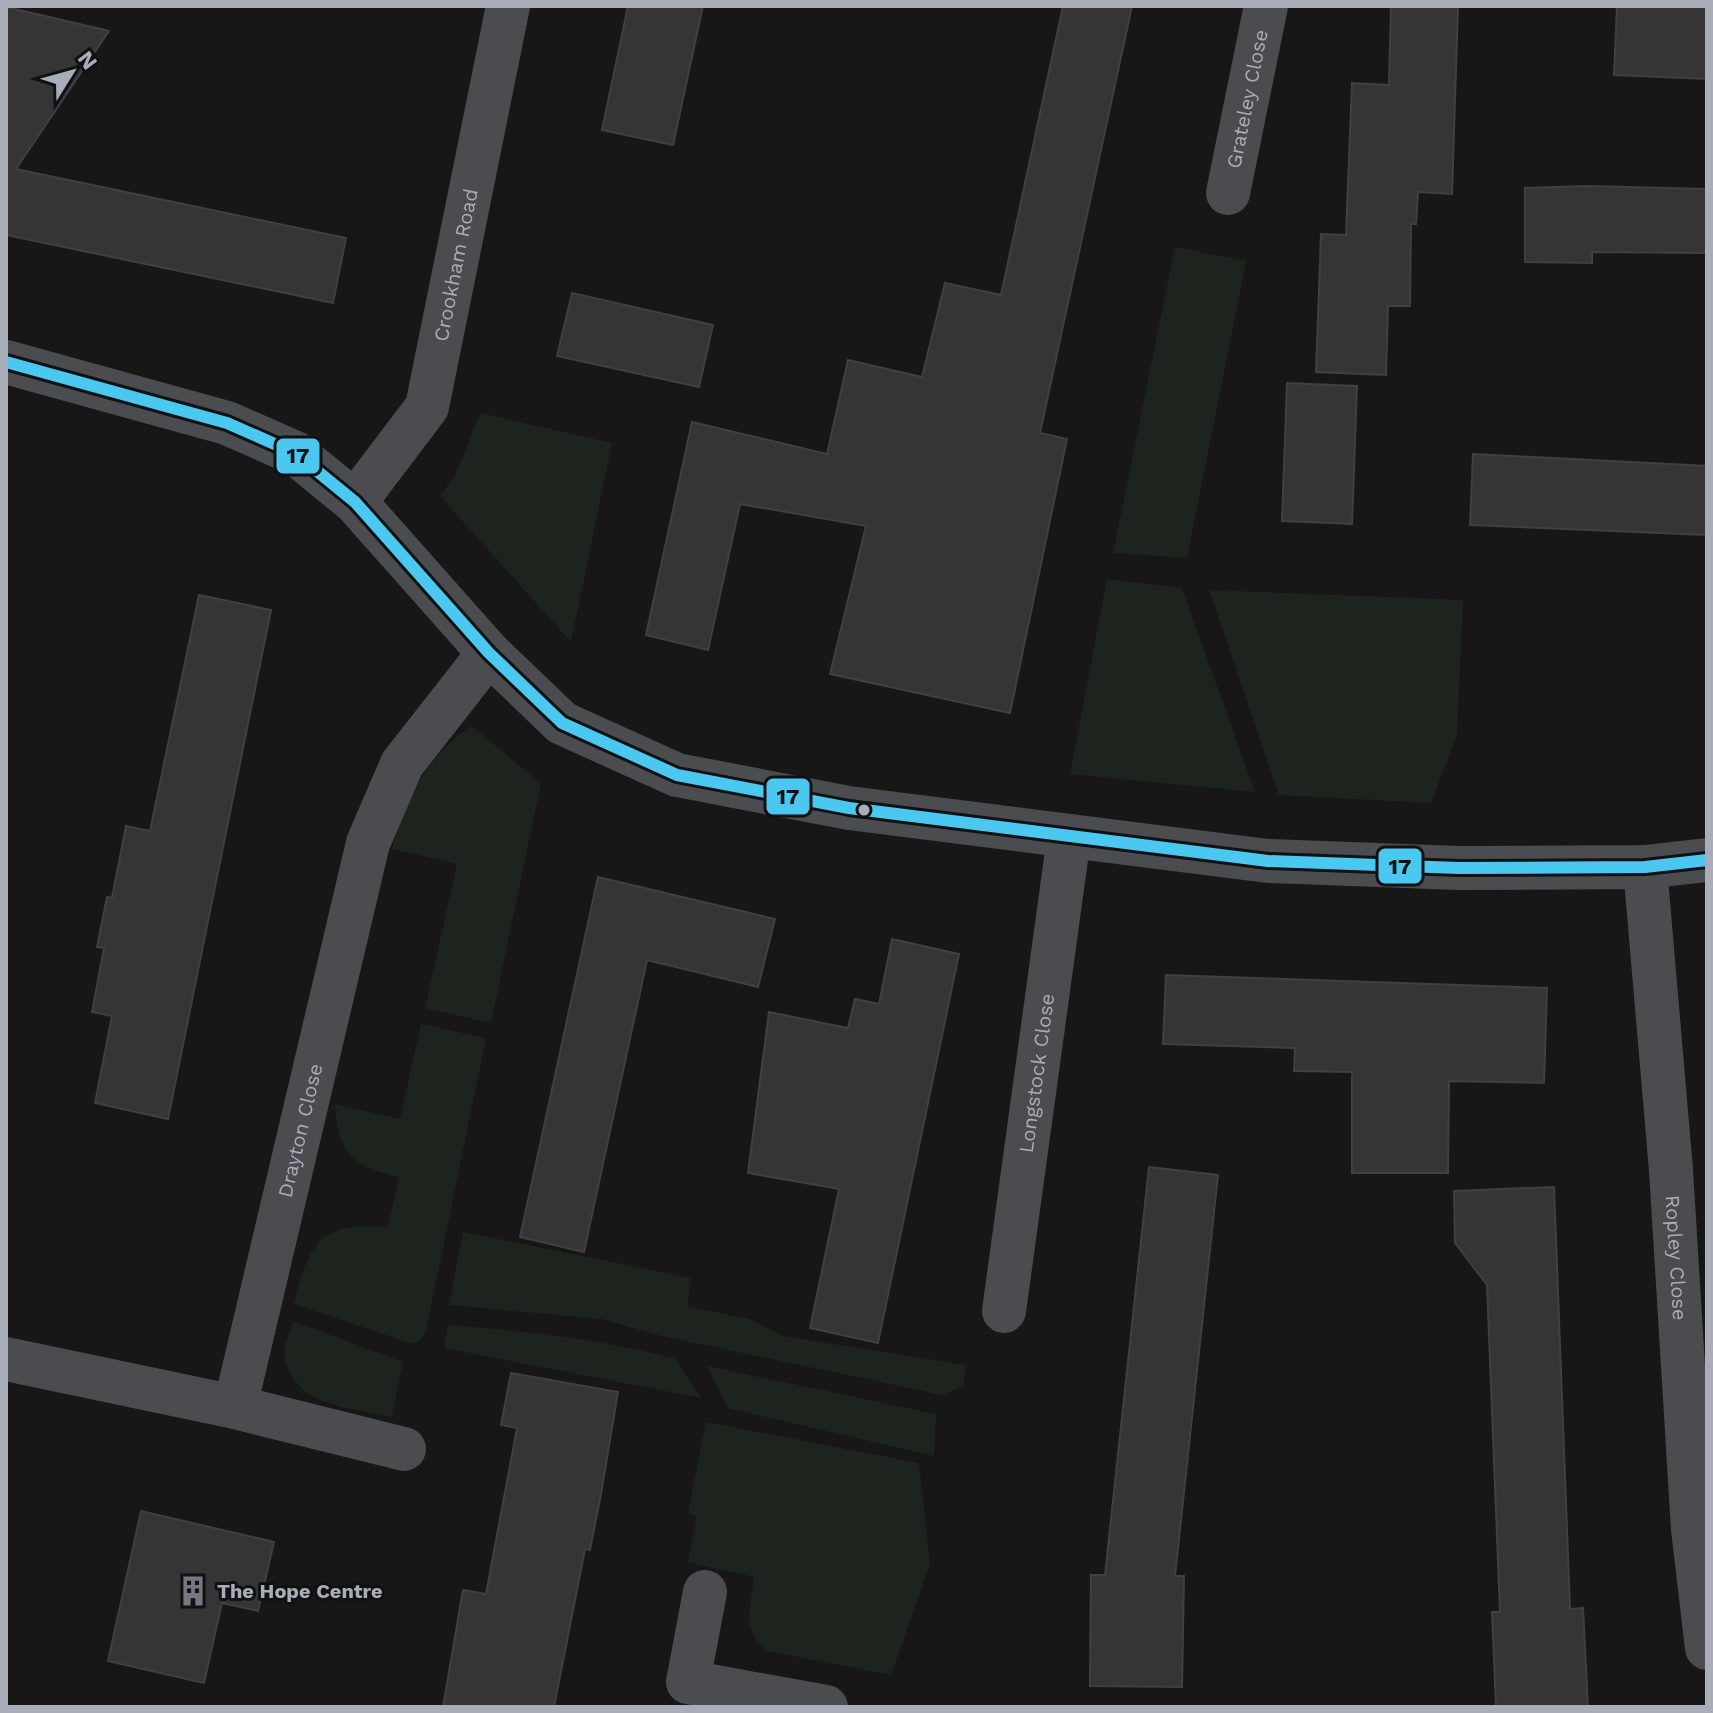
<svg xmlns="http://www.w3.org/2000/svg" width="1713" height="1713" viewBox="0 0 1713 1713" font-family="'Work Sans',sans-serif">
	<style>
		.green { fill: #1d241e }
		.building { fill: #353536; stroke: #3f4043; stroke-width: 2 }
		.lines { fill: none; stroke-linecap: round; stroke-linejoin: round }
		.minor { stroke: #4b4c50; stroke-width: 44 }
		.bus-1-casing { stroke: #111113; stroke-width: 18 }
		.bus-1 { stroke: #4ac8ef; stroke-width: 12 }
		.bus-dot { fill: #a8adb8; stroke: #111113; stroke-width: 3 }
		.labels { text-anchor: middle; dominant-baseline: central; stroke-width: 6; stroke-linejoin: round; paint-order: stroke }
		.street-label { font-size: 20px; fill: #a8adb8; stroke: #111113 }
		.poi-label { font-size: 20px; font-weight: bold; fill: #a8adb8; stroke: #111113; text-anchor: start }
		.line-badge { stroke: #111113; stroke-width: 3 }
		.pale-badge-label { font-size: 22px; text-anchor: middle; font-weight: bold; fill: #111 }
	</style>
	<rect width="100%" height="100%" fill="#171717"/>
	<path class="green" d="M 1175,247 L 1246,261 L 1187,558 L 1113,553 Z
		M 480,413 L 612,443 L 571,642 L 440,496 L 454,478 Z
		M 1107,579 L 1182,588 L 1255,792 L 1070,774 Z
		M 1209,590 L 1463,600 L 1457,735 L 1431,803 L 1279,795 Z
		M 471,726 L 541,783 L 491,1023 L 425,1008 L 457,864 L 392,849 C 408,795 424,759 471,726 Z
		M 421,1024 L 486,1038 L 427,1326 L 421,1340 L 413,1344 L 294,1304 C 308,1243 321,1220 388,1228 L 399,1177 C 352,1166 338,1154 335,1104 L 400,1119 Z
		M 463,1232 L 691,1278 L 687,1306 L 749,1319 L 783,1336 L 966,1365 L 963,1386 L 942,1395 L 657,1335 L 602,1319 L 449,1305 Z
		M 293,1321 L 403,1362 L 392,1417 C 353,1408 294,1407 285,1358 C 283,1347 290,1332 293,1321 Z
		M 448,1325 C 526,1331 601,1339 676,1359 L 701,1398 L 444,1348 Z
		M 707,1366 L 936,1414 L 934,1456 L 728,1408 Z
		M 706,1422 L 919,1463 L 930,1564 L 891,1675 L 768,1651 C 740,1628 751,1608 754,1577 L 688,1562 L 697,1516 L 688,1513 Z"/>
	<path class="building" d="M 628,6 L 703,6 L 673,145 L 602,130 Z
		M 1063,6 L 1132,6 L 1040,433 L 1067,439 L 1010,713 L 830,674 L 866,526 L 740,504 L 708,650 L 646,635 L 692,422 L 827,454 L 848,360 L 922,377 L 945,283 L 1001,295 Z
		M 1391,6 L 1458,6 L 1452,194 L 1418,192 L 1416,224 L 1411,224 L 1410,306 L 1388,306 L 1386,375 L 1316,372 L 1321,234 L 1346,235 L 1352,83 L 1389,85 Z
		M 1617,6 L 1707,6 L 1707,79 L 1614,75 Z
		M 6,7 L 109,31 L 16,169 L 346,238 L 333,303 L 6,235 Z
		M 1587,186 L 1707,189 L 1707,253 L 1592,252 L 1592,263 L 1525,262 L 1525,188 Z
		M 572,293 L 713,325 L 699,387 L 557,356 Z
		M 1287,383 L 1357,386 L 1352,524 L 1282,521 Z
		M 1473,454 L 1707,466 L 1706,535 L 1470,525 Z
		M 199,595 L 271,610 L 168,1119 L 95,1103 L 112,1016 L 92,1012 L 104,948 L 97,947 L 107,897 L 112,898 L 126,826 L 150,831 Z
		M 598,877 L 775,919 L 758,987 L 647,960 L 584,1252 L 520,1237 Z
		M 892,939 L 959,954 L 878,1343 L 810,1328 L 839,1189 L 748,1173 L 769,1012 L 848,1028 L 855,999 L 879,1004 Z
		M 1166,975 L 1547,988 L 1544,1083 L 1449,1081 L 1448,1173 L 1352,1173 L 1352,1072 L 1294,1071 L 1295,1048 L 1163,1044 Z
		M 1149,1167 L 1218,1175 L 1175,1576 L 1184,1576 L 1182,1687 L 1090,1686 L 1091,1575 L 1105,1575 Z
		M 1554,1187 L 1570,1609 L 1583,1608 L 1588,1707 L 1496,1707 L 1492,1612 L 1500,1612 L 1487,1285 L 1455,1243 L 1454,1191 Z
		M 511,1373 L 618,1392 L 601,1494 L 590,1550 L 585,1549 L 554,1707 L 443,1707 L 463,1590 L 486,1594 L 517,1428 L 501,1425 Z
		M 141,1511 L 274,1542 L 258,1611 L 222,1603 L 204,1683 L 108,1661 Z"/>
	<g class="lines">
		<g class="minor">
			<path id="s1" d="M 1228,193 L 1266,6"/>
			<path d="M 6,362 L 227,423 L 295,453 L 355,502 L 489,653 L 562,723 L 677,775 L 849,808 L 1268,861 L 1459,868 L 1645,867 L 1707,860"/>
			<path id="s2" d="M 355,502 L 427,407 L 508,6"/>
			<path id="s3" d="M 1645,867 L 1671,1170 L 1693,1529 L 1707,1648"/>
			<path id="s4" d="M 1004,1311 L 1069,837"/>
			<path d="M 6,1359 L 235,1407 L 404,1449"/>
			<path id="s5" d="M 235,1407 L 368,843 L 402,764 L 489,653"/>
			<path d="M 705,1592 L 688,1682 L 826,1707"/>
		</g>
		<g class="bus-1-casing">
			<path id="bus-1" d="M 6,362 L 227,423 L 295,453 L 355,502 L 489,653 L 562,723 L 677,775 L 849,808 L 1268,861 L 1459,868 L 1645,867 L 1707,860"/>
		</g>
		<use href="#bus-1" class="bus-1"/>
	</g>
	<defs>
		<g id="building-bare" transform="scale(2.4)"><path d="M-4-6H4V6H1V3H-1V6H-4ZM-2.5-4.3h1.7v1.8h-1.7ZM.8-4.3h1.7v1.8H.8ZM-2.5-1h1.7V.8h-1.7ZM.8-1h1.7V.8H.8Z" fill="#757880" stroke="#111113" stroke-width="2.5" paint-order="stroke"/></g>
	</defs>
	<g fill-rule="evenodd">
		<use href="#building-bare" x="193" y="1591"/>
	</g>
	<circle class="bus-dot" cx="864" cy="810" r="7"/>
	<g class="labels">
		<g class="street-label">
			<text stroke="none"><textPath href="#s1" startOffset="96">Grateley Close</textPath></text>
			<text stroke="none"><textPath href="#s2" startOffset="264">Crookham Road</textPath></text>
			<text stroke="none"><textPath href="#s4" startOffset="240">Longstock Close</textPath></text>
			<text stroke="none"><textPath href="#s5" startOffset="284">Drayton Close</textPath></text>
			<text stroke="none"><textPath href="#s3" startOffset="392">Ropley Close</textPath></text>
		</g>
		<g class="poi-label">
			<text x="217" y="1591">The Hope Centre</text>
		</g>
	</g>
	<g class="line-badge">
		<rect x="275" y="437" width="46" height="38" rx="8" fill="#4ac8ef"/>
		<rect x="765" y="777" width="46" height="39" rx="8" fill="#4ac8ef"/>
		<rect x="1377" y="847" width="46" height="38" rx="8" fill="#4ac8ef"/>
	</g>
	<g class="pale-badge-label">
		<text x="298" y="463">17</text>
		<text x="788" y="804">17</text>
		<text x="1400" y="874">17</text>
	</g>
	<rect width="1713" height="1713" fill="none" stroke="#a8adb8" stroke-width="16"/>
	<g transform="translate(72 72) rotate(53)" stroke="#111113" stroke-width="6" paint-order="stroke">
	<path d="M0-6L14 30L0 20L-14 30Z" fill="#a8adb8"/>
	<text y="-12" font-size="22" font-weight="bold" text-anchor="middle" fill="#a8adb8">N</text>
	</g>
</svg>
